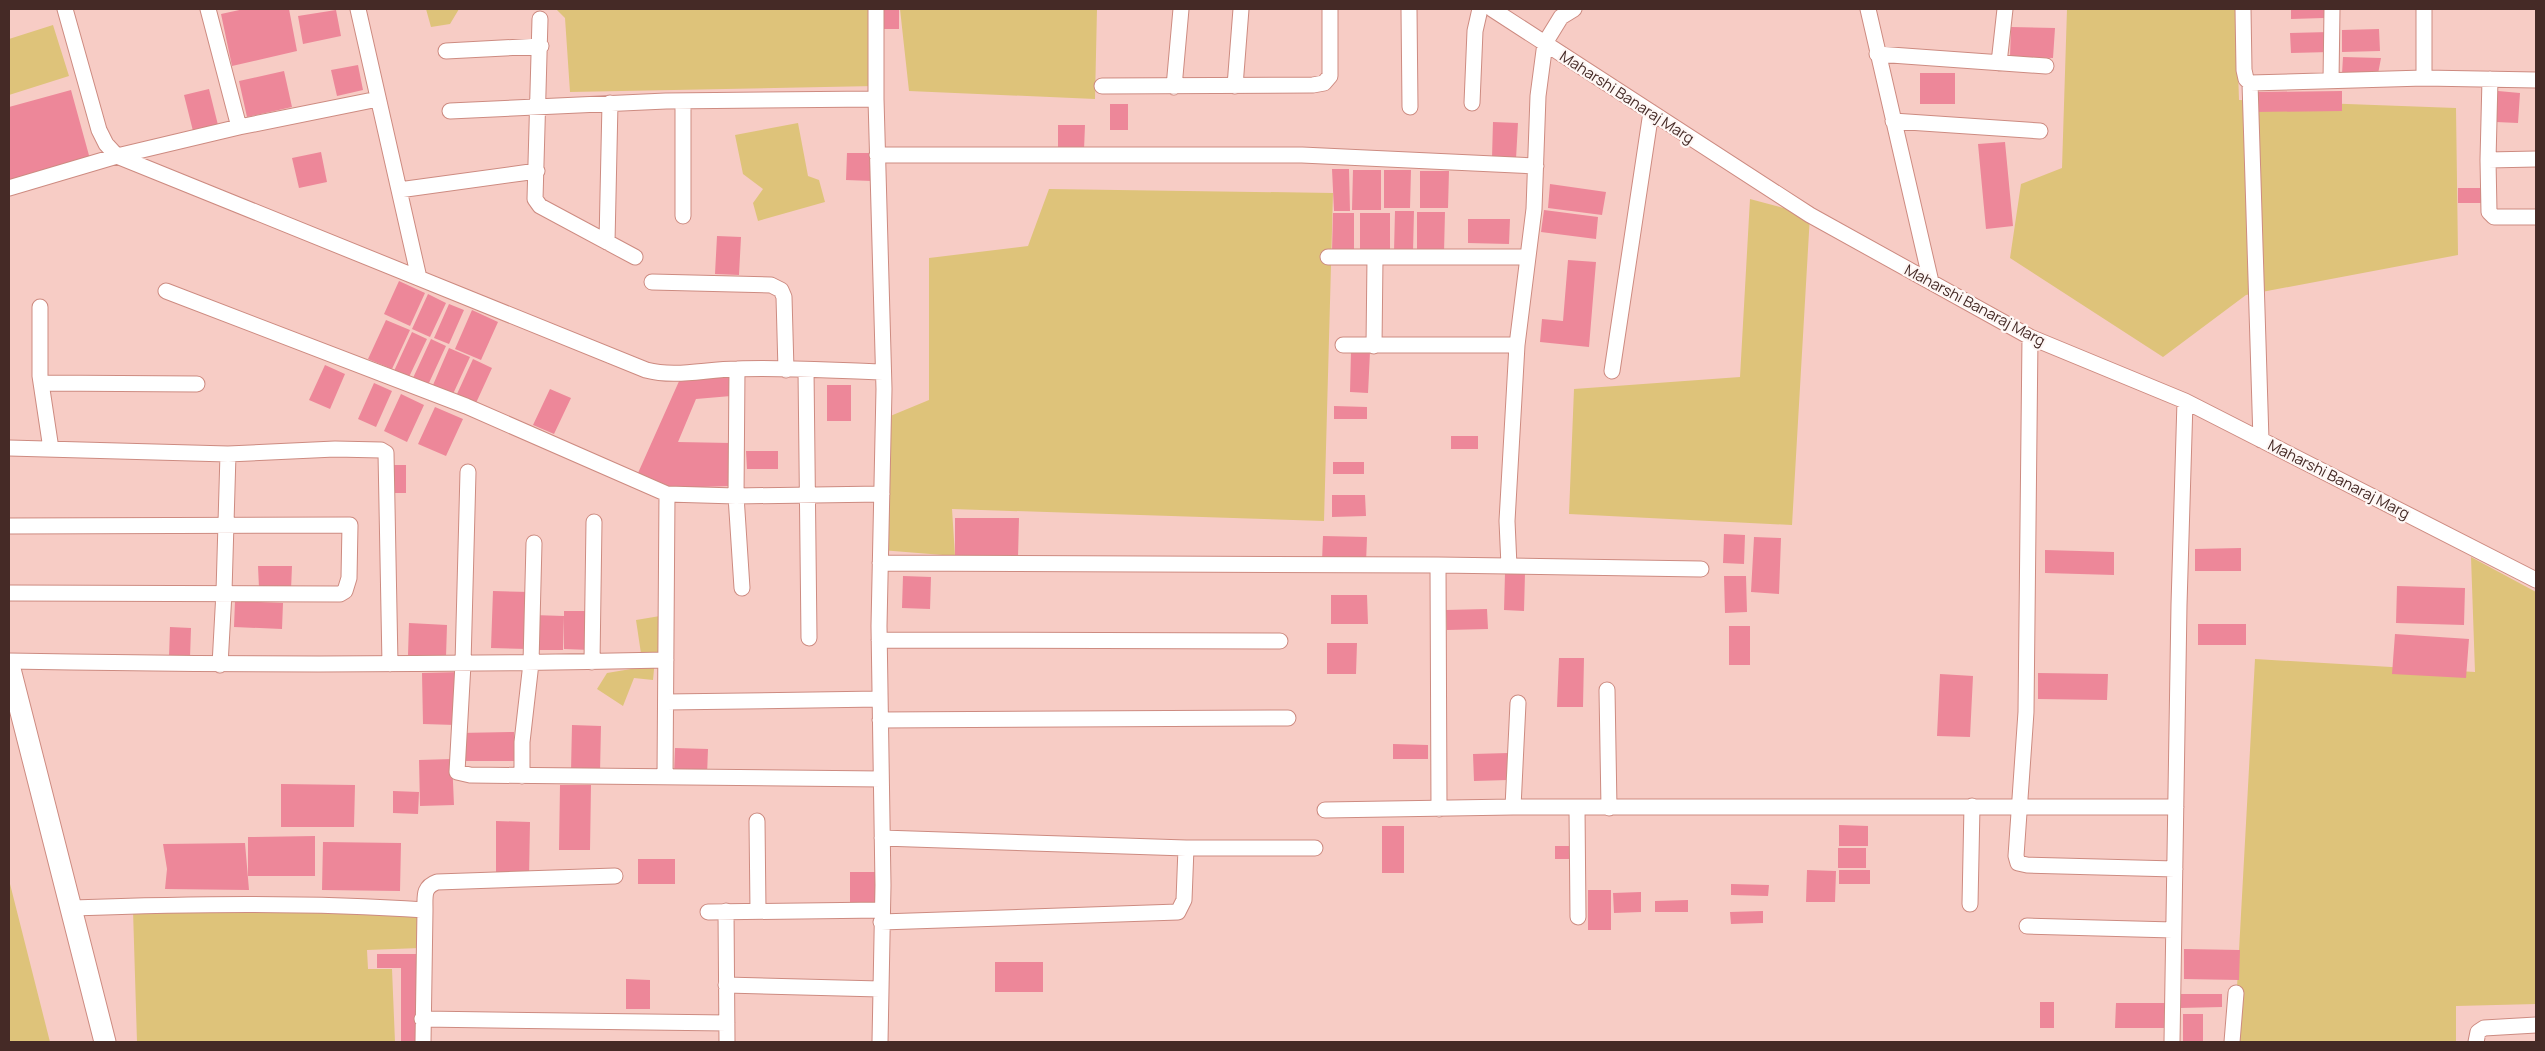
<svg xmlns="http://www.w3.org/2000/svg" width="2545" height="1051" viewBox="0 0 2545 1051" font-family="Manrope,sans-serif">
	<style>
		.green { fill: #dec37a }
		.building { fill: #ed8799 }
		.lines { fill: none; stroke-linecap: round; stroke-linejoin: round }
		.street-casing { stroke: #cd8b81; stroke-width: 17 }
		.secondary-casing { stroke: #cd8b81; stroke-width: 23 }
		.street { stroke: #fff; stroke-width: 15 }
		.secondary { stroke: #fff; stroke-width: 21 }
		.labels { text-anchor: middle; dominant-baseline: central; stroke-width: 4.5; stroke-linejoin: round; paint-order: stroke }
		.street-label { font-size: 15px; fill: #452a26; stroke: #fef7f5 }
	</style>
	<rect width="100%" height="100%" fill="#f7ccc5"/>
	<path class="green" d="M 426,9 L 459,9 L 450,24 L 431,27 Z
		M 556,9 L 870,9 L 875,86 L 570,92 L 565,18 Z
		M 900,9 L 1097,9 L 1095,99 L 909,91 Z
		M 2067,9 L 2236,9 L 2239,100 L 2456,108 L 2458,255 L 2246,295 L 2163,357 L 2010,258 L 2021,184 L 2062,168 Z
		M 53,25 L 69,76 L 9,95 L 9,39 Z
		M 798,123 L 808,176 L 819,180 L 825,202 L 758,221 L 753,203 L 763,189 L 743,174 L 735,135 Z
		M 1049,189 L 1333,193 L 1324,521 L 952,509 L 955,556 L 881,550 L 883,419 L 929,400 L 929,258 L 1028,246 Z
		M 1750,199 L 1810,215 L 1792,525 L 1569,514 L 1574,389 L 1740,377 Z
		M 2471,557 L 2536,592 L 2536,1004 L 2456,1006 L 2456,1042 L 2234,1042 L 2255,659 L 2475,672 Z
		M 672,614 L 666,653 L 655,659 L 653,680 L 634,678 L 623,706 L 597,689 L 607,673 L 643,667 L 636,620 Z
		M 9,880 L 50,1042 L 9,1042 Z
		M 419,901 L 420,948 L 367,950 L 368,969 L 392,969 L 395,1042 L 137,1042 L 133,910 Z"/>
	<path class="building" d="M 244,9 L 289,9 L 297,51 L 232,66 L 221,14 Z
		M 881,9 L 899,9 L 899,29 L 882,29 Z
		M 2291,9 L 2324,9 L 2324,18 L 2291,19 Z
		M 336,10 L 341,36 L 303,44 L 298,16 Z
		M 2011,27 L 2055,28 L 2053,58 L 2010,57 Z
		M 2379,29 L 2380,51 L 2342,52 L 2342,30 Z
		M 2329,32 L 2330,52 L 2291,53 L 2290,33 Z
		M 2343,57 L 2381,58 L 2378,74 L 2342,74 Z
		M 358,65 L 363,90 L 337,96 L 331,70 Z
		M 284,71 L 292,107 L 247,117 L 239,81 Z
		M 1920,73 L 1955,73 L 1955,104 L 1920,104 Z
		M 209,89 L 218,125 L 193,131 L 184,95 Z
		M 71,90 L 90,159 L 9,181 L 9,107 Z
		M 2342,91 L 2342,111 L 2255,112 L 2254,92 Z
		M 2498,91 L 2520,93 L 2518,123 L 2496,122 Z
		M 1110,104 L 1128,104 L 1128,130 L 1110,130 Z
		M 1493,122 L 1518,123 L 1516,159 L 1492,158 Z
		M 1058,125 L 1085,125 L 1084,150 L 1058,150 Z
		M 2005,142 L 2013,226 L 1986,229 L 1978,144 Z
		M 321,152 L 327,182 L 299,188 L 292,158 Z
		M 847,153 L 872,153 L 872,181 L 846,180 Z
		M 1332,169 L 1349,169 L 1350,211 L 1334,211 Z
		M 1353,170 L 1381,170 L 1381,210 L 1352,210 Z
		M 1384,170 L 1411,170 L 1410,208 L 1384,208 Z
		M 1420,171 L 1449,171 L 1448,208 L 1420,208 Z
		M 1550,184 L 1606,192 L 1602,215 L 1548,208 Z
		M 2458,188 L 2484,188 L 2484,203 L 2458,203 Z
		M 1544,210 L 1598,217 L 1596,239 L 1541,232 Z
		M 1395,211 L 1414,211 L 1413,252 L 1394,252 Z
		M 1417,212 L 1445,212 L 1444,253 L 1417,252 Z
		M 1333,213 L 1354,213 L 1354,252 L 1332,252 Z
		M 1360,213 L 1390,213 L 1390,251 L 1360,250 Z
		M 1468,219 L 1510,219 L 1509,244 L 1468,243 Z
		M 717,236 L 741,237 L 739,275 L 715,274 Z
		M 1568,260 L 1596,262 L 1589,347 L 1540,342 L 1542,319 L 1563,321 Z
		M 399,281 L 425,293 L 410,326 L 384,314 Z
		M 428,294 L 446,303 L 430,337 L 412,329 Z
		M 449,304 L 464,310 L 449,344 L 434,338 Z
		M 472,310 L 498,322 L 481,360 L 455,349 Z
		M 386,320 L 410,330 L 392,369 L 368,359 Z
		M 412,332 L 427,339 L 409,377 L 394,371 Z
		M 431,339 L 446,346 L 428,385 L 413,378 Z
		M 449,348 L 470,357 L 453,394 L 433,385 Z
		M 1351,351 L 1370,352 L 1368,393 L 1350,392 Z
		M 473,359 L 492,368 L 476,403 L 457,394 Z
		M 325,365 L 345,374 L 330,409 L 309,400 Z
		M 731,374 L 731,396 L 696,399 L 678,442 L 731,443 L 731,486 L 673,488 L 638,473 L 680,379 Z
		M 374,383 L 392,391 L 376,427 L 358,419 Z
		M 827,385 L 851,385 L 851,421 L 827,421 Z
		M 550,389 L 571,398 L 554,434 L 533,425 Z
		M 401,394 L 424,405 L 407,442 L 384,431 Z
		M 1334,406 L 1367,407 L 1367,419 L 1334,419 Z
		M 435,407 L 463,419 L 446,456 L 418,444 Z
		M 1451,436 L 1478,436 L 1478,449 L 1451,449 Z
		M 746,451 L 778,451 L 778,469 L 747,469 Z
		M 1333,462 L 1364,462 L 1364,474 L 1333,474 Z
		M 392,465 L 406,465 L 406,493 L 392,493 Z
		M 1332,495 L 1365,495 L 1366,516 L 1332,517 Z
		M 955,518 L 1019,518 L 1018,557 L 955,556 Z
		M 1724,534 L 1745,535 L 1744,564 L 1723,563 Z
		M 1323,536 L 1367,537 L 1366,563 L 1322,561 Z
		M 1754,537 L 1781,538 L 1779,594 L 1751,592 Z
		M 2241,548 L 2241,571 L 2195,571 L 2195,549 Z
		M 2045,550 L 2114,552 L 2114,575 L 2045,573 Z
		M 258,566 L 292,566 L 291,590 L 259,588 Z
		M 1505,573 L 1525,573 L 1524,611 L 1504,610 Z
		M 903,576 L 931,577 L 930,609 L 902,608 Z
		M 1724,576 L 1746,576 L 1747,612 L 1725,613 Z
		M 2397,586 L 2465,588 L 2464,625 L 2396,623 Z
		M 493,591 L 530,592 L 527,649 L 491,648 Z
		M 1331,595 L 1367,595 L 1368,624 L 1331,624 Z
		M 235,601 L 283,603 L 282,629 L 234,627 Z
		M 1487,609 L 1488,629 L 1447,630 L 1446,610 Z
		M 564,611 L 590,611 L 590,650 L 564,649 Z
		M 533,615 L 564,616 L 563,650 L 533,650 Z
		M 409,623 L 447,625 L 446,657 L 408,655 Z
		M 2198,624 L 2246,624 L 2246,645 L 2198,645 Z
		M 1729,626 L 1750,626 L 1750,665 L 1729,665 Z
		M 170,627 L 191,628 L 190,658 L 169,657 Z
		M 2395,634 L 2469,639 L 2466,678 L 2392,674 Z
		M 1327,643 L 1357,643 L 1356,674 L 1327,674 Z
		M 1559,658 L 1584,658 L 1583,707 L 1557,707 Z
		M 460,672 L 455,725 L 423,724 L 422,673 Z
		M 2038,673 L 2108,674 L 2107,700 L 2038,699 Z
		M 1940,674 L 1973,676 L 1970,737 L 1937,736 Z
		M 572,725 L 601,726 L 600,773 L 571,772 Z
		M 514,732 L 514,761 L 460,761 L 459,733 Z
		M 1393,744 L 1428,745 L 1428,759 L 1393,759 Z
		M 675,748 L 708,749 L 707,776 L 674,775 Z
		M 1508,753 L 1508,780 L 1474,781 L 1473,754 Z
		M 452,759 L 454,805 L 420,806 L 419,760 Z
		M 281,784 L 355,785 L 354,827 L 281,827 Z
		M 560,785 L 591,785 L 590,850 L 559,850 Z
		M 393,791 L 419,792 L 418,814 L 393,813 Z
		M 496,821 L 530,822 L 529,878 L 496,875 Z
		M 1839,825 L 1868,826 L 1868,846 L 1839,846 Z
		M 1382,826 L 1404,826 L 1404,873 L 1382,873 Z
		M 315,836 L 315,876 L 248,876 L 248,837 Z
		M 323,842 L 401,843 L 400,891 L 322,890 Z
		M 245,843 L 249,890 L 165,889 L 167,869 L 163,844 Z
		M 1555,846 L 1575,846 L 1575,859 L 1555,859 Z
		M 1838,848 L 1866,848 L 1866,868 L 1838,868 Z
		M 638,859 L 675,859 L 675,884 L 638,884 Z
		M 1807,870 L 1836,871 L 1835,902 L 1806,902 Z
		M 1839,870 L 1870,870 L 1870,884 L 1839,884 Z
		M 850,872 L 875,872 L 875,905 L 850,905 Z
		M 1731,884 L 1769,885 L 1768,896 L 1731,895 Z
		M 1588,890 L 1611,890 L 1611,930 L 1588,930 Z
		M 1641,892 L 1641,912 L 1614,913 L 1613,893 Z
		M 1688,900 L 1688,912 L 1655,912 L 1655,901 Z
		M 1763,911 L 1763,923 L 1731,924 L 1730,912 Z
		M 2184,949 L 2240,950 L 2239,980 L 2184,979 Z
		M 377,954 L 420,954 L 416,1042 L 401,1042 L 401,968 L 377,968 Z
		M 995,962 L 1043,962 L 1043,992 L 995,992 Z
		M 626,979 L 650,980 L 650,1009 L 626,1009 Z
		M 2180,994 L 2222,994 L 2222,1007 L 2180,1008 Z
		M 2040,1002 L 2054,1002 L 2054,1028 L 2040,1028 Z
		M 2116,1003 L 2167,1003 L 2167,1028 L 2115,1028 Z
		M 2183,1014 L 2203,1014 L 2203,1042 L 2183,1042 Z"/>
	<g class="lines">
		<g class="street-casing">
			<path id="street" d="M 65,9 L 99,130 L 106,144 L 117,156 L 646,370 C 676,378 706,369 737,369 C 786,367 835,371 883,372
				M 208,9 L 239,127
				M 358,9 L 419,278
				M 876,9 L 876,99 L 884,389 L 879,626 L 883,885 L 880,1042
				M 1409,9 L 1410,107
				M 1492,9 L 1810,215 L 2030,337 L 2185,401 L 2536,580
				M 1868,9 L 1931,282
				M 2243,9 L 2244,70 L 2246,79 L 2250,83 L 2424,78 L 2536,80
				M 2424,9 L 2424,78
				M 540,19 L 535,199 L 540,206 L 635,257
				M 446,51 L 541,46
				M 1877,54 L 2046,66
				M 1999,63 L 2005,9
				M 2490,79 L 2488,160 L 2489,212 L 2494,217 L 2536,217
				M 2331,81 L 2332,9
				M 2250,83 L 2261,440
				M 1102,86 L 1313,85 L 1324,83 L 1330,76 L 1330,9
				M 1235,86 L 1241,9
				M 1174,87 L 1181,9
				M 683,101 L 683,216
				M 1472,103 L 1475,31 L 1480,9
				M 450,111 L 666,101 L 876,99
				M 1893,121 L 2040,131
				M 877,155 L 1302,155 L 1536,166
				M 2488,160 L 2536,159
				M 9,188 L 117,156 L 239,127 L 378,99
				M 399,190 L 537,171
				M 607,242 L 610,103
				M 1328,257 L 1527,257
				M 652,282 L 771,285 L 781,290 L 784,297 L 786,370
				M 166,291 L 466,406 L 667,494 L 736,496 L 882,494
				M 40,307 L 40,376 L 51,449
				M 2030,337 L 2026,712 L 2016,856 L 2018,863 L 2027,865 L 2175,869
				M 1343,345 L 1517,345
				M 1374,346 L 1375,258
				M 737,369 L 736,496 L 742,588
				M 806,370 L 809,638
				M 1612,371 L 1651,112
				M 42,383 L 197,384
				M 9,448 L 228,454 L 335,449 L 381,450 L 386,453 L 390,664
				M 468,472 L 463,664 L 457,772 L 470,775 L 881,779
				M 9,526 L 350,525 L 349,578 L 345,591 L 340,594 L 9,593
				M 880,563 L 1438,565 L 1701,569
				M 1438,565 L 1439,809
				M 1509,566 L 1507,521 L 1517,345 L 1534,209 L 1538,96 L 1545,43 L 1561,17 L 1574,9
				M 879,640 L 1280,641
				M 9,661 C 228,665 447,665 666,660
				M 592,662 L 594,522
				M 220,665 L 224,592 L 228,454
				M 1607,690 L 1609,808
				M 666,702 L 880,699
				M 880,720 L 1288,718
				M 522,776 L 522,742 L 531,663 L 534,543
				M 665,777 L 667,494
				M 1513,807 L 1518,703
				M 1577,808 L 1578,917
				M 1325,810 L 1513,807 L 2176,807
				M 757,821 L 758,911
				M 882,838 L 1186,848 L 1315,848
				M 1970,904 L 1972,806
				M 72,908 C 189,904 307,902 425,910
				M 726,911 L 727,1042
				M 708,912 L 881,910
				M 881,922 L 1178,912 L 1184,900 L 1186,848
				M 2027,926 L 2173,930
				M 726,985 L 880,989
				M 422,1019 L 727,1023
				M 423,1042 L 425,910 C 425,896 423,887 437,882 L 615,876
				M 2172,1042 L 2179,605 L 2185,401
				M 2232,1042 L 2236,993
				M 2476,1042 L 2478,1032 L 2484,1028 L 2536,1025"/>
		</g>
		<g class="secondary-casing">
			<path id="secondary" d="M 9,665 L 105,1042"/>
		</g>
		<use href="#street" class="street"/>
		<use href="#secondary" class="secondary"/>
	</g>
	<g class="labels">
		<g class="street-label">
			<text transform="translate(1627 97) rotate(33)">Maharshi Banaraj Marg</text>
			<text transform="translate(1975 305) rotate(28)">Maharshi Banaraj Marg</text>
			<text transform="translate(2339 479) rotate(27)">Maharshi Banaraj Marg</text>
		</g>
	</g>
	<rect width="2545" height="1051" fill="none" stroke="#452a26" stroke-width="20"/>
</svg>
